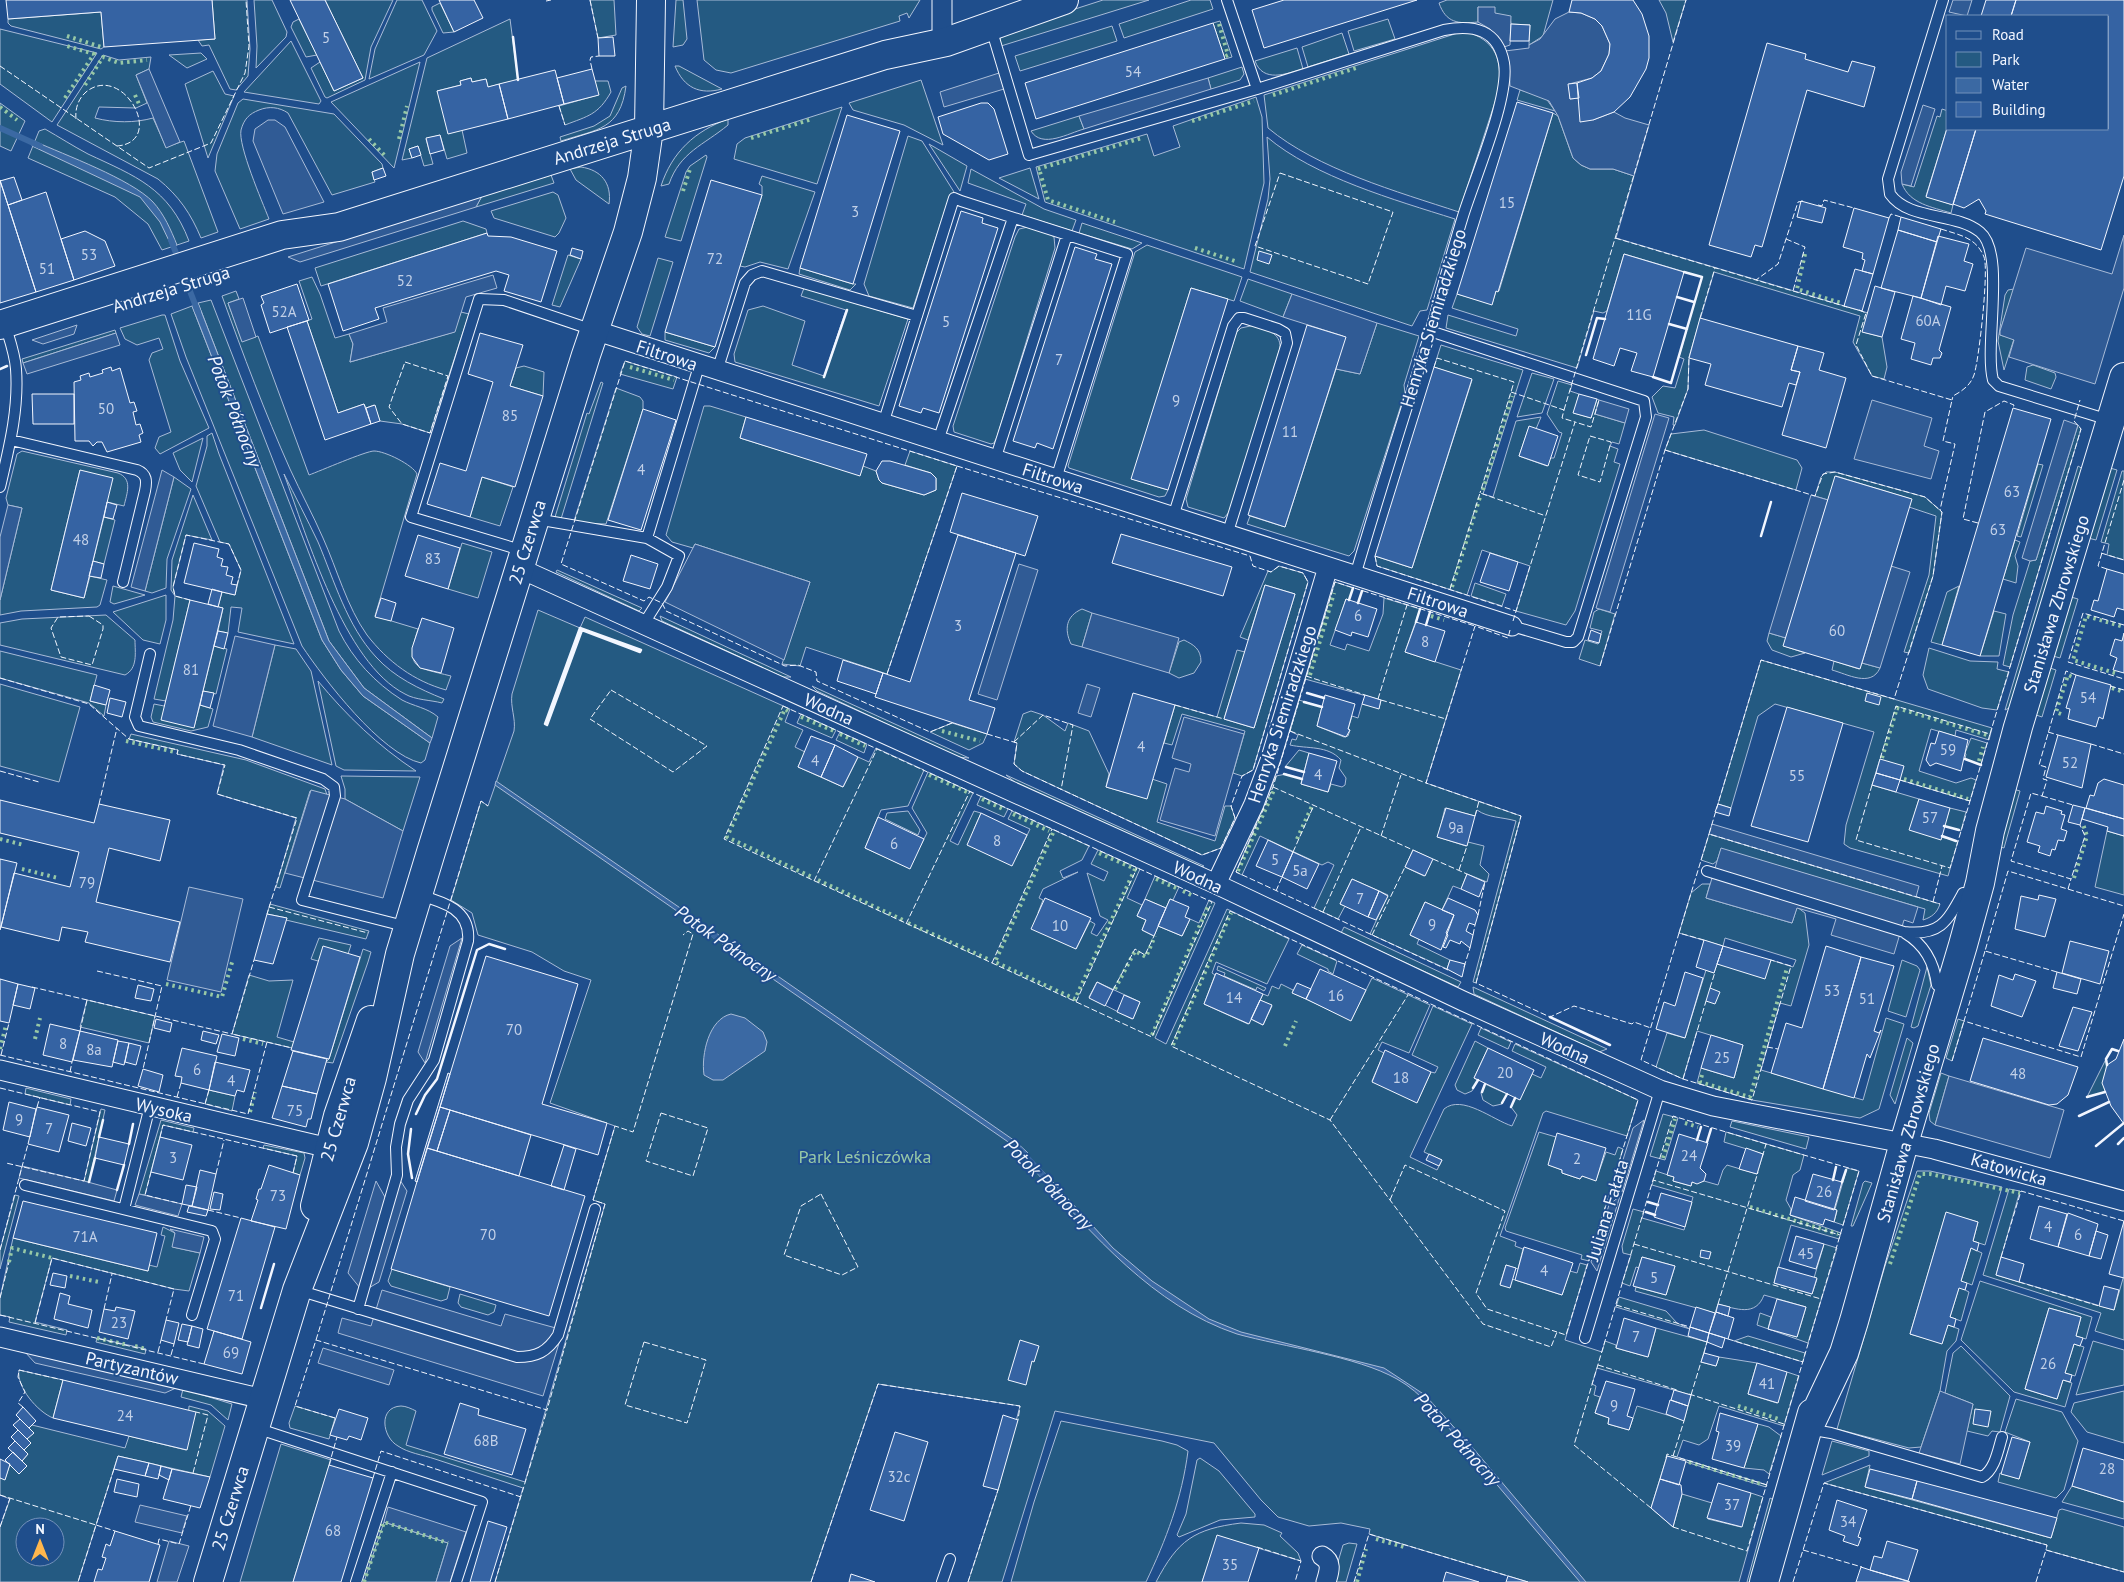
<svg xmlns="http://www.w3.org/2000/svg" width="2124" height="1582" viewBox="0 0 2124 1582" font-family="'PT Sans',sans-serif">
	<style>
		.green { fill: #245a82; stroke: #a8bbd7; fill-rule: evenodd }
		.parking { fill: #305b95; stroke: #a8bbd7 }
		.water { fill: #3b69a3; stroke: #a8bbd7 }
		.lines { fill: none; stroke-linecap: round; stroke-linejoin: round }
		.stream { stroke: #3b69a3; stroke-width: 6 }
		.building { fill: #3563a3; stroke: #f2f6ff }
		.lane-casing { stroke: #f2f6ff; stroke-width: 12 }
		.street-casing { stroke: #f2f6ff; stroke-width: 21 }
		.secondary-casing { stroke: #f2f6ff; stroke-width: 30 }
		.lane { stroke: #1f4e8c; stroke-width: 10 }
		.street { stroke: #1f4e8c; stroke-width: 19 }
		.secondary { stroke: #1f4e8c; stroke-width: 28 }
		.hedge { stroke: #97c8a6; stroke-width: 4; stroke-dasharray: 2.5 4; stroke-linecap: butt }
		.fence { stroke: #f2f6ff; stroke-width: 1; stroke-dasharray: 6 2.5; stroke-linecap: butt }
		.wall { stroke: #f2f6ff; stroke-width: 2.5 }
		.labels { text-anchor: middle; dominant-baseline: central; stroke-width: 4; stroke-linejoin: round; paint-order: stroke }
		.number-label { font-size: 15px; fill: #c3d1e8 }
		.street-label { font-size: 18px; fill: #f2f6ff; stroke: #1f4e8c }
		.park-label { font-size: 18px; fill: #97c8a6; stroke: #1f4e8c }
		.water-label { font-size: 19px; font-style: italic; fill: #f2f6ff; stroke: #1f4e8c }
	</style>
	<rect width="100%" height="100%" fill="#1f4e8c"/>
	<path class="green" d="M 212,0 L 247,0 L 250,49 L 248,76 L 236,90 L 230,89 L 209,45 L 202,46 L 198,40 L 215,39 Z
		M 254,0 L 272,0 L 287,32 L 286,37 L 256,68 L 257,46 Z
		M 325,0 L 393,0 L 371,47 L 365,80 L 327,98 L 325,97 L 311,68 L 320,62 L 334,91 L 363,78 Z
		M 397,0 L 422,0 L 437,31 L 424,55 L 369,79 L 375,49 Z
		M 590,0 L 614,0 L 616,35 L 598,38 Z
		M 676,0 L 683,0 L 687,39 L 683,45 L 673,47 Z
		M 697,0 L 920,0 L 909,18 L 907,13 L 899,16 L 900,21 L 731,73 L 716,70 L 704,60 Z
		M 1103,0 L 1149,0 L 1001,46 L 1000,36 L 1007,31 Z
		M 1191,0 L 1210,0 L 1213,9 L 1124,38 L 1119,24 Z
		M 1447,0 L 1553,0 L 1543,36 L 1529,45 L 1530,25 L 1511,24 L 1510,17 L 1502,16 L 1478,7 L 1478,22 C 1458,24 1446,23 1439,3 Z
		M 1659,0 L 1686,0 L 1673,42 L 1666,13 Z
		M 440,3 L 454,32 L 443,33 L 432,10 L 432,7 Z
		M 101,12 L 104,47 L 101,49 L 11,26 L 8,23 L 8,19 Z
		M 299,19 L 317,55 L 306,57 L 291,27 L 293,22 Z
		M 510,19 L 518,80 L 488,87 L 486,79 L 472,82 L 471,78 L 460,81 L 461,85 L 437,91 L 462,130 L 467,153 L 447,159 L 440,135 L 426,139 L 433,164 L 424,166 L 418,146 L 409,149 L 412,158 L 402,160 L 427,58 Z
		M 1388,19 L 1395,39 L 1354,51 L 1348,31 Z
		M 1220,21 L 1232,57 L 1225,59 L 1213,23 Z
		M 1112,26 L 1117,41 L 1020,71 L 1015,56 Z
		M 0,29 L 97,53 L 52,122 L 0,84 Z
		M 1464,31 C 1497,40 1503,61 1498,93 L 1459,212 C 1398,192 1317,169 1268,128 L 1264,95 Z
		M 1342,33 L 1349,54 L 1308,67 L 1302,47 Z
		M 291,41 L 321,101 L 319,104 L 244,92 Z
		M 1297,48 L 1303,69 C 1286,74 1263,83 1255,61 Z
		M 201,53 L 207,59 L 187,68 L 169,55 Z
		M 103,55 L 119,60 L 151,57 L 149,69 L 136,75 L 147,103 L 136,108 L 99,107 L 95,118 C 114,123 135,123 153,118 L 166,147 L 184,141 L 218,232 L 201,238 C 191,214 179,196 158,179 L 57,125 Z
		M 420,62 L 394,168 L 331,102 Z
		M 675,66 L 679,66 L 722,89 C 700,95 684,88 675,66 Z
		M 1242,67 L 1244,74 L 1240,80 L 1211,89 L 1208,78 Z
		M 213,71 L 225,94 L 234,96 L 208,158 L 185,84 Z
		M 921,80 L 943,145 L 904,125 L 853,110 L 849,103 Z
		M 595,81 L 608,81 L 611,92 C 598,115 588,116 565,125 L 559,106 L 598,95 Z
		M 626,86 C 620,130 598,129 561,141 L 560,137 L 594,126 L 610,116 L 622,88 Z
		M 1520,90 L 1545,97 L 1555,111 L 1517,100 Z
		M 1256,97 L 1262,117 L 1264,183 L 1244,269 L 1045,202 L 1036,167 L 1147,134 L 1154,156 L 1180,147 L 1173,126 Z
		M 243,99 L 334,114 L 382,164 L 383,168 L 372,172 L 375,182 L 332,195 L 288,113 C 279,107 269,106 259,110 C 249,114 244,119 241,130 C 238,146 262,201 269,219 L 240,229 L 215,171 L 217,154 L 238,103 Z
		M 0,103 L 25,121 L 11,151 L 0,146 Z
		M 842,107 L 817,184 L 734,159 L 737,144 L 745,138 Z
		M 1942,109 L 1948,111 L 1948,125 L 1926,196 L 1953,205 L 1951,213 C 1932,207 1910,204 1902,184 L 1914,187 L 1937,116 L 1940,117 Z
		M 1553,113 L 1558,116 L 1573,158 L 1581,165 L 1590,169 L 1613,169 L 1634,176 L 1616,238 L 1868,313 L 1863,332 L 1882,337 L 1887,367 L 1884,379 L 1872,376 L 1853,342 L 1860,316 L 1714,272 L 1689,357 L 1688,389 L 1675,425 L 1673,425 L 1674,417 L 1658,413 L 1652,397 L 1663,386 L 1675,388 L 1684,359 L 1679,357 L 1702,277 L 1624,254 L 1607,311 L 1603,313 L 1594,311 L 1577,368 L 1446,328 L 1448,315 L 1516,336 L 1518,329 L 1452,308 L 1457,294 L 1492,304 L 1496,291 L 1499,291 Z
		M 1079,116 L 1084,129 C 1069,133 1042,149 1031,131 Z
		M 728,119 L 728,125 C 704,145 680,152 669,184 L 661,186 C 672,152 695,131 728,119 Z
		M 45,129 C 59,137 73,146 88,154 C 135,176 169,188 189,241 L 162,250 L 148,224 L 115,197 L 28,158 L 39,131 Z
		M 908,136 L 922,141 L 954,192 L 948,201 L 913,308 L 869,296 L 864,284 Z
		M 1267,137 C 1314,177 1395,200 1455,219 L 1427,310 L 1420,311 L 1412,326 L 1250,272 L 1268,199 L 1270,179 Z
		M 929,144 L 967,166 L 960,191 Z
		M 706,155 L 707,157 L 681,241 L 665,237 L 686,172 L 690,166 Z
		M 581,167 C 601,170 612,183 609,204 L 576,180 L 570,169 Z
		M 1030,168 L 1039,199 L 999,178 Z
		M 971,169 L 1044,209 L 1076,220 L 1072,231 L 1022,215 L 1026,204 L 968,183 Z
		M 551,175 L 554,183 L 476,207 L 482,196 Z
		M 762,176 L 815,192 L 788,269 L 760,262 L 745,267 L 740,266 L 762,195 L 762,186 L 759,184 Z
		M 553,192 L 558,195 L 566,218 L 559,233 L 555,237 L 494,218 L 491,211 Z
		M 463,221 L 486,229 L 487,233 L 321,286 L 315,268 Z
		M 1082,223 L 1142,243 L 1132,249 L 1079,233 Z
		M 1028,227 L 1050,234 L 1054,237 L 1055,248 L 997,437 L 994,443 L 991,444 L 954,432 L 953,426 L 1015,237 L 1019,229 Z
		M 1147,245 L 1242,277 L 1234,301 L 1191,288 L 1132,479 L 1168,490 L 1165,496 L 1159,497 L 1069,468 L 1068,466 L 1135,252 Z
		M 568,255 L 581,259 L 560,307 L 552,305 Z
		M 658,258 L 673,262 L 650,336 L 642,334 L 637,327 Z
		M 800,268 L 853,284 L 856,284 L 850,290 L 799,274 Z
		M 312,277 L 320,294 L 335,338 L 349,334 L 353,344 L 350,362 L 454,332 L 461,312 L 469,314 L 430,433 L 402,424 L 380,421 L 374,405 L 366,408 L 364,404 L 338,413 L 307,321 L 312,319 L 299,281 Z
		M 1248,279 L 1292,294 L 1283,317 L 1240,301 Z
		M 804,288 L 908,319 L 879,406 L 735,362 L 734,354 L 748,310 L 763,306 L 805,321 L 792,365 L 824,376 L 846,310 L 801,296 Z
		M 2014,289 L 2000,331 L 2000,335 L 2014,339 L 2004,370 L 1998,341 L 2005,295 L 2008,290 Z
		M 236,291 L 239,299 L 228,303 L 242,341 L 258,336 L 309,475 C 320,471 366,451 374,451 C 385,451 413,465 417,474 L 375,616 L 418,629 C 405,669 415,667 451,676 L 446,690 C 414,681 388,662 367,635 C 347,607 337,569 323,538 C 313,515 301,493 290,469 C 265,413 243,354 222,296 Z
		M 211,300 L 339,631 C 353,659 375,683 402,700 C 413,706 428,708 438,717 L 432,738 L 364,688 L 329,641 L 198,303 Z
		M 192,306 L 322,640 L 341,670 L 363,696 L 430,743 L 425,760 L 421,763 C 381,754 324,679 302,646 L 186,357 L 171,314 Z
		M 162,315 L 165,315 L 180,361 L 209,428 L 160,454 L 155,448 L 159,437 L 171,432 L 149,360 L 152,353 L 163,349 L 159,338 L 137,345 L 125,339 L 120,328 Z
		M 1377,323 L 1419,336 L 1404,385 L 1405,393 L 1354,551 L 1349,556 L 1247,524 L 1250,516 L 1285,527 L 1336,369 L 1360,374 Z
		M 1255,325 C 1266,329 1281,333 1280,348 L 1230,511 L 1224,518 L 1188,507 L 1186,499 L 1236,333 L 1241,328 Z
		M 115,330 L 116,333 L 23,363 L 22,359 Z
		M 665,332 L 715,347 L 709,353 L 665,340 Z
		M 1441,345 L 1523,370 L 1483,494 L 1493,497 L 1516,421 L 1541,417 L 1536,429 L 1529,427 L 1519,456 L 1547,466 L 1550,458 L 1554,458 L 1562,433 L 1559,432 L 1547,414 L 1558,381 L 1572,385 L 1570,391 L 1579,394 L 1574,413 L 1591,418 L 1597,399 L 1599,400 L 1595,414 L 1625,423 L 1619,444 L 1612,442 L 1610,446 L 1618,449 L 1614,462 L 1620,464 L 1575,611 L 1566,625 L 1516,611 L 1530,566 L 1482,550 L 1467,595 L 1377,566 L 1375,556 L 1412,568 L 1472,380 L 1434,367 Z
		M 625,361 L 677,377 L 673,389 L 620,374 Z
		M 2033,365 L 2055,373 L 2056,377 L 2051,389 L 2025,380 L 2027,367 Z
		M 524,366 L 544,372 L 543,396 L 510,386 L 516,368 Z
		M 1532,373 L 1554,379 L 1542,413 L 1517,417 Z
		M 601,382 L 603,383 L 561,519 L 555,517 L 587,413 L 589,414 Z
		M 616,388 L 640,397 L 643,401 L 643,409 L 606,524 L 577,523 L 574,521 Z
		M 704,406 L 710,406 L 746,417 L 740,438 L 860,475 L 863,466 L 876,471 L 879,480 L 882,483 L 924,495 L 936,490 L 936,478 L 931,473 L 905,465 L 910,451 L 957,466 L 887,674 L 806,647 L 800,666 L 782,664 L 810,582 L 695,544 L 693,548 L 672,542 L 666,535 Z
		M 2078,425 L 2081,429 L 2010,667 L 2003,665 L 2013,615 L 2030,561 L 2036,560 Z
		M 1704,430 L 1797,460 L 1802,468 L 1796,490 L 1665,450 L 1671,434 Z
		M 212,433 L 219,454 L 294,644 L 238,632 L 242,608 L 231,607 L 228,633 L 218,631 L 223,608 L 218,607 L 222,592 L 235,595 L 241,570 L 229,544 L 220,542 L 196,486 L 207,446 L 207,436 Z
		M 203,438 L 192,482 L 180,470 L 173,453 Z
		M 22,451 L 118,473 C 133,479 127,493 124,506 L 107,502 L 80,470 L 51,590 L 84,598 L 90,576 L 107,580 L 100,605 L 97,607 L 21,611 L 0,615 L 0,600 L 22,508 L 8,505 L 6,498 L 17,454 Z
		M 2038,464 L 2043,465 L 2021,537 L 2017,536 Z
		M 2078,466 L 2083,469 L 2013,706 L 2005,710 Z
		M 2110,468 L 2117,470 L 2096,540 L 2088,538 Z
		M 2122,471 L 2124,471 L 2124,560 L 2107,555 L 2109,544 L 2101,542 Z
		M 1826,472 L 1835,472 L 1925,497 L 1942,512 L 1933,576 L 1909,653 L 1904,652 L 1929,575 L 1936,516 L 1909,507 L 1911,499 L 1836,476 L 1828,500 L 1815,496 L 1821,477 Z
		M 284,474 C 295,496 307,519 318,542 C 334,580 347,626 376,657 C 394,677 419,689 444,699 L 442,703 C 431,700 415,700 405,694 C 344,663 307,536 284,474 Z
		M 174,477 L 191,489 L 167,559 L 166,588 L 152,593 L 145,591 Z
		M 482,477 L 513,487 L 500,526 L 470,517 Z
		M 193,495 L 212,540 L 186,535 L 173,587 L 175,596 L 190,600 L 166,701 L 154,699 L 173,620 L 175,596 L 171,590 L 172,560 Z
		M 104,517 L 115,520 L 104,564 L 93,561 Z
		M 2015,540 L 2020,542 L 2015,556 L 2018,566 L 2016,583 L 2003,579 Z
		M 462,543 L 492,552 L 478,598 L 448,589 Z
		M 1279,566 L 1303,573 L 1308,582 L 1253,770 L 1242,776 L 1233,773 L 1245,731 L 1182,714 L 1172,745 L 1164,743 L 1175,705 L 1217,717 L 1237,650 L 1245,652 L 1224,719 L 1254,728 L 1295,594 L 1265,585 L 1248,640 L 1240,637 L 1268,571 L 1271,572 Z
		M 557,570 L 642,608 L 639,611 L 556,572 Z
		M 1335,582 L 1353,588 L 1349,600 L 1346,599 L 1330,645 L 1345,650 L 1347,644 L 1369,651 L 1383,614 L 1384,598 L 1420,609 L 1405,652 L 1461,670 L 1426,783 L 1521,816 L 1476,983 L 1473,982 L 1516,821 C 1503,817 1488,818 1477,810 L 1475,816 L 1445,808 L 1438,837 L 1466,846 L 1468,842 L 1484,846 L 1480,865 L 1489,874 L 1487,882 L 1467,874 L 1461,889 L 1453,886 L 1442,910 L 1425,902 L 1410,935 L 1419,939 L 1417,944 L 1450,960 L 1447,969 L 1370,934 L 1388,895 L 1352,879 L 1340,904 L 1345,906 L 1338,919 L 1314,908 L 1334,865 L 1328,862 L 1322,865 L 1260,836 L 1242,875 L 1236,872 L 1276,776 L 1286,774 L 1302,779 L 1301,784 L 1328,792 L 1331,784 L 1342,787 L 1345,785 L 1346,778 L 1339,768 L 1341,760 C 1328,745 1307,749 1290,745 L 1292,739 L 1296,740 L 1298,735 L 1290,731 L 1299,700 L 1322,707 L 1317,726 L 1344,737 L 1348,736 L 1350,730 L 1348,729 L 1352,716 L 1358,718 L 1362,704 L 1379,708 L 1381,700 L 1305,679 ZM 1413,850 L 1432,859 L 1424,876 L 1405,867 Z
		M 1475,583 L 1506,594 L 1502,606 L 1471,596 Z
		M 113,586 L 145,595 L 114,604 L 110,602 Z
		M 1959,586 L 1942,645 L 1931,642 L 1947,592 Z
		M 166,595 L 166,620 L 160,644 L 143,640 L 113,612 Z
		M 2071,597 L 2078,599 L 2060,658 L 2053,656 Z
		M 1082,609 L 1092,613 L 1082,647 L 1071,644 C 1064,629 1066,616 1082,609 Z
		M 1599,609 L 1615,614 L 1600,666 L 1579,659 L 1585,640 L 1598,644 L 1602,631 L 1590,628 L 1594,612 Z
		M 538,610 L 580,628 L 585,617 L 790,709 L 785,722 L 803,730 L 795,747 L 805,752 L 798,767 L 843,787 L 858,757 L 869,762 L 876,748 L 924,770 L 908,806 L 881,810 L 865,848 L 909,868 L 927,833 L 912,808 L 928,772 L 973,793 L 950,841 L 958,845 L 974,811 L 981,813 L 974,829 L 1020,850 L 1030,829 L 1008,819 L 1012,811 L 1089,846 L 1082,860 L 1060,871 L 1063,878 L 1078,872 L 1043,889 L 1039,898 L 1043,900 L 1038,913 L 1076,949 L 1090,921 L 1095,924 L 1091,933 L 1097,936 L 1108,920 L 1100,916 L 1087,873 L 1104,881 L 1108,872 L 1091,864 L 1098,850 L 1140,869 L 1127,898 L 1142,905 L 1137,916 L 1146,920 L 1142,930 L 1154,936 L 1158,926 L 1182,936 L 1190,919 L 1199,923 L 1209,900 L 1215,903 L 1155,1038 L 1166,1044 L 1227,909 L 1289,939 L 1267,984 L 1216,962 L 1212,973 L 1215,975 L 1204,1004 L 1248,1024 L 1251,1019 L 1263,1025 L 1272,1006 L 1260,1000 L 1263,994 L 1268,996 L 1272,986 L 1279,989 L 1281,984 L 1293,990 L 1293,993 L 1351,1020 L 1372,978 L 1430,1005 L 1409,1053 L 1382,1042 L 1378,1050 L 1384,1053 L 1372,1081 L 1417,1102 L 1431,1072 L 1435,1073 L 1438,1067 L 1412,1055 L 1433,1006 L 1472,1024 L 1410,1157 L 1437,1170 L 1442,1160 L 1424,1152 L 1444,1109 C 1462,1094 1493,1120 1512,1126 L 1517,1115 L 1511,1107 C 1516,1094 1526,1086 1532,1074 L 1541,1078 L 1546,1067 L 1512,1051 L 1515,1044 L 1638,1100 L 1627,1136 L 1546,1111 L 1543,1113 L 1500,1236 L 1516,1242 L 1515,1246 L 1523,1249 L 1518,1269 L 1506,1265 L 1500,1284 L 1512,1279 L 1562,1295 L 1570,1271 L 1577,1273 L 1580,1263 L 1587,1265 L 1565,1340 L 1602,1352 L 1605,1341 L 1616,1345 L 1616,1348 L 1648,1357 L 1656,1328 L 1707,1342 L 1701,1362 L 1716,1366 L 1719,1357 L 1757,1363 L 1748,1394 L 1777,1403 L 1787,1372 L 1799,1376 L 1784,1426 L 1719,1406 L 1708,1439 L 1699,1445 L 1683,1440 L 1677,1457 L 1767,1485 L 1766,1487 L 1667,1456 L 1651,1508 L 1673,1527 L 1682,1494 L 1712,1503 L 1708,1519 L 1741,1527 L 1751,1493 L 1763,1497 L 1739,1582 L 1528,1582 L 1369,1534 L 1370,1529 L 1341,1523 L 1309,1526 L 1278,1517 L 1261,1500 L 1214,1443 L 1055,1411 L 1002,1582 L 968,1582 L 998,1490 L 1020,1406 L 878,1384 L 811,1582 L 495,1582 L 523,1488 C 494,1478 464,1469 435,1459 C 423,1455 408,1453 398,1446 C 382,1437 378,1407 401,1406 C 406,1406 412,1409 416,1411 L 406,1445 L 525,1482 L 605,1204 L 593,1200 L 615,1126 L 550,1103 L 591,980 L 564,971 L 532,952 L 478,935 L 472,913 L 451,900 L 481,801 L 488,806 L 514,731 C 516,718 510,707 512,694 ZM 1097,982 L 1140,1002 L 1132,1019 L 1089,997 ZM 1597,1368 L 1691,1395 L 1684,1420 L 1637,1406 L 1629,1430 L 1608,1424 L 1609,1418 L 1595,1413 L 1600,1397 L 1594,1395 L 1596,1386 L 1592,1384 Z
		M 1994,611 L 2006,614 L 1999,656 L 1980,656 Z
		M 106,615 L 135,640 C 135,653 138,668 125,675 L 0,645 L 0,623 L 22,619 Z
		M 660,616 L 791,677 L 783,677 L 662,621 Z
		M 1769,633 L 1786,638 L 1784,646 L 1805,653 L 1791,657 L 1772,650 L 1767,641 Z
		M 1184,640 C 1194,645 1201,649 1201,662 L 1194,673 L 1179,678 L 1169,673 L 1179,642 Z
		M 275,645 L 296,649 L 311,671 L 332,765 L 252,737 Z
		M 214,646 L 227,649 L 216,694 L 203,691 Z
		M 1929,648 L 1970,661 L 1998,662 L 1997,669 L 2009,672 L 1997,710 L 1982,708 L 1928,689 L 1923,675 Z
		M 0,651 L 97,675 L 90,701 L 106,705 L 104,716 L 89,703 L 0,678 Z
		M 1761,660 L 1992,728 L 1989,740 L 1956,730 L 1955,736 L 1931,729 L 1919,771 L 1956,783 L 1971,778 L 1976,780 L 1970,801 L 1900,780 L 1880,759 L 1872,785 L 1919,799 L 1910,830 L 1958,841 L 1948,876 L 1850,848 L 1844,844 L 1846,825 L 1874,732 L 1775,704 L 1758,716 L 1731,808 L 1718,804 Z
		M 1834,661 L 1859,669 L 1862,663 L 1880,668 C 1871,688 1847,674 1832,670 Z
		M 2050,668 L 2056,670 L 2042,717 L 2036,715 Z
		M 318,681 C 346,715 378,746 416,771 L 344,770 L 336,766 Z
		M 0,684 L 80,707 L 59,782 L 0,766 Z
		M 812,686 L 969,758 L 957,757 L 817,691 Z
		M 154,704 L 164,706 L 194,727 L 200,705 L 213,709 L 208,727 L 191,731 L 153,722 L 151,717 Z
		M 1031,711 L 1043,715 L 1065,731 L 1068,723 L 1089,731 L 1109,774 L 1106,787 L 1146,798 L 1152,779 L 1167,784 L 1157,822 L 1215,841 L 1225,806 L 1231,806 L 1235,818 L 1221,848 L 1202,855 L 1022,771 L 1014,764 L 1017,743 L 1014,742 L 1023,714 Z
		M 801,714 L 836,730 L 832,738 L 797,723 Z
		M 952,723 L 987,734 L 983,743 L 969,750 L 930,732 Z
		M 840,732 L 867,744 L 864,753 L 836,740 Z
		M 131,734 L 246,760 L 325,789 L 327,795 L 310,791 L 280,888 L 276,887 L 296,818 L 217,794 L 224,765 L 177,754 L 178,750 L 129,739 Z
		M 1971,738 L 1987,743 L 1981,765 L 1965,759 L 1966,754 L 1965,753 Z
		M 1299,750 L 1309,753 L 1304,772 L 1285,767 Z
		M 1006,775 L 1204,866 L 1200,867 L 1021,787 Z
		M 341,776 L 420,777 L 403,831 L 345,799 L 345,789 Z
		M 2013,789 L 2020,791 L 2004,848 L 1997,846 Z
		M 981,796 L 1008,809 L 1004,817 L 977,805 Z
		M 1950,808 L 1966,812 L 1961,831 L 1944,826 Z
		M 908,811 L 920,830 L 918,835 L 885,819 L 887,813 Z
		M 2107,831 L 2124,836 L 2124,895 L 2095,887 Z
		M 1709,834 L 1940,904 C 1937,913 1932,917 1923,920 L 1925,909 L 1721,849 L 1717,861 L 1713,864 L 1701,860 Z
		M 1155,876 L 1179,887 L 1173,900 L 1170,899 L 1166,908 L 1145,899 Z
		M 1702,884 L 1710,884 L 1706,898 L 1792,923 L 1797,907 L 1805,913 L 1809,945 L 1791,1006 L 1780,1003 L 1761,1070 L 1863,1100 L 1886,1018 L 1904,1024 L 1879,1109 L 1860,1118 L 1752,1100 L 1697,1083 L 1701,1068 L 1734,1078 L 1743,1045 L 1697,1031 L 1683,1079 L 1656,1067 L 1667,1033 L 1685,1038 L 1706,970 L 1714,973 L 1717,964 L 1771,960 L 1793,967 L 1796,960 L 1725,938 L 1723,946 L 1679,933 L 1691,893 Z
		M 270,904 L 369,931 L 366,939 L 286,920 L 287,918 L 267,914 Z
		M 1344,927 L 1461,982 L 1458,987 L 1341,933 Z
		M 319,938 L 351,945 L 348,954 L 318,961 L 311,959 Z
		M 1302,945 L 1337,961 L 1333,974 L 1328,971 L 1328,969 L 1297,954 Z
		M 363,949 L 371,952 L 368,962 L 333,1063 L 326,1062 L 329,1059 Z
		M 1902,960 L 1917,966 L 1920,970 L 1906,1017 L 1888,1011 Z
		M 1218,966 L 1266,988 L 1264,991 L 1257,987 L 1256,990 L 1224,976 L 1225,973 L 1217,970 Z
		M 1927,967 L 1931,985 L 1918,1026 L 1914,1028 L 1911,1027 Z
		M 249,975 L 269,981 L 293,980 L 277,1037 L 294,1042 L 292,1048 L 232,1034 Z
		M 1473,987 L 1607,1049 L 1599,1052 L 1474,994 Z
		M 87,1000 L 155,1016 L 149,1043 L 80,1027 Z
		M 1958,1019 L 1964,1021 L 1952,1061 L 1946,1058 Z
		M 1481,1028 L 1511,1042 L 1508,1049 L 1478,1035 Z
		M 1907,1038 L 1913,1043 L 1895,1104 L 1890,1095 Z
		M 1475,1041 L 1488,1048 L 1474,1078 L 1478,1080 L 1472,1091 L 1465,1094 L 1457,1090 L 1455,1085 Z
		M 2106,1059 C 2108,1071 2102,1080 2105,1092 L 2087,1097 Z
		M 1941,1073 L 1949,1076 L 1935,1125 L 1930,1121 L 1929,1113 Z
		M 1485,1084 L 1507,1094 L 1502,1104 L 1493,1106 L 1483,1100 L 1481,1093 Z
		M 26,1088 L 71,1099 L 70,1105 L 25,1094 Z
		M 209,1090 L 235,1096 L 232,1111 L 205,1104 Z
		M 101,1109 L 105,1110 L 89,1182 L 84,1181 Z
		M 1663,1114 L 1678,1118 L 1665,1160 L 1650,1156 Z
		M 161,1120 L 194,1128 L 193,1132 L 163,1125 L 145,1195 L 139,1194 Z
		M 1732,1121 L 1809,1137 L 1806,1149 L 1730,1127 Z
		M 1539,1132 L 1556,1137 L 1549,1165 L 1562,1170 L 1562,1173 L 1580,1179 L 1582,1176 L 1596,1180 L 1606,1152 L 1615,1155 L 1618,1147 L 1623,1149 L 1589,1261 L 1581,1259 L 1582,1255 L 1506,1231 L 1505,1228 Z
		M 1726,1132 L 1804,1155 L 1800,1170 L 1793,1175 L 1786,1200 L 1791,1209 L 1790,1215 L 1841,1233 L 1839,1239 L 1791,1225 L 1774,1283 L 1812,1294 L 1817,1279 L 1814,1278 L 1824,1244 L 1837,1248 L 1808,1343 L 1757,1325 L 1760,1313 L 1771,1317 L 1768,1329 L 1797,1337 L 1806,1307 L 1764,1295 C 1756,1317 1736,1309 1718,1304 L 1715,1313 L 1635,1291 L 1636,1287 L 1666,1295 L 1675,1266 L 1642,1257 L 1639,1268 L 1636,1267 L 1630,1286 L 1622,1283 L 1631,1255 L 1623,1253 L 1622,1246 L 1633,1209 L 1644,1212 L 1642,1218 L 1684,1230 L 1693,1197 L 1652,1185 L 1656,1171 L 1674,1177 L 1673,1181 L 1691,1186 L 1692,1182 L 1704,1181 L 1718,1185 L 1723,1170 L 1727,1165 L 1757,1174 L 1763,1154 L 1724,1142 Z
		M 264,1145 L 304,1153 L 305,1158 L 300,1175 L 293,1173 L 297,1156 L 263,1148 Z
		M 1847,1168 L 1859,1171 L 1843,1225 L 1834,1222 L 1837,1211 L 1835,1209 Z
		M 1917,1171 L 1930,1171 L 2002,1187 L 1985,1245 L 1973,1241 L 1978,1222 L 1946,1213 L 1910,1334 L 1942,1343 L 1948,1325 L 1959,1329 L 1956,1341 L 1947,1351 L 1940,1391 L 1921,1447 L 1909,1448 L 1837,1429 L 1885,1266 Z
		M 1865,1181 L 1872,1183 L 1853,1226 L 1851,1226 L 1863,1183 Z
		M 2009,1189 L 2020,1191 L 1996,1275 L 2114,1310 L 2124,1275 L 2124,1340 L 2095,1331 L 2101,1313 L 1983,1275 Z
		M 15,1195 L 19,1196 L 0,1269 L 0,1250 Z
		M 163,1227 L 175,1233 L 173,1247 L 200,1253 L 189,1291 L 174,1289 L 52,1258 L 35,1322 L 67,1330 L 66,1335 L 9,1322 L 10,1317 L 0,1315 L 0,1298 L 13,1238 L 148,1271 L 149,1265 L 157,1267 L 165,1236 L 161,1235 Z
		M 1971,1248 L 1982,1253 L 1972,1285 L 1967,1283 L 1965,1290 L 1969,1292 L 1961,1321 L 1950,1317 Z
		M 392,1269 L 450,1287 L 447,1299 L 441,1301 L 391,1286 L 388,1281 Z
		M 1980,1281 L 2092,1317 L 2086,1339 L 2076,1336 L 2081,1317 L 2049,1308 L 2025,1389 L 2057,1399 L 2063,1380 L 2072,1383 L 2065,1407 L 2014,1392 L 1961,1340 Z
		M 460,1294 L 496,1305 L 494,1312 L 488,1315 L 461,1307 L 458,1303 Z
		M 1619,1297 L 1666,1311 L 1677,1323 L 1690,1329 L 1616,1307 Z
		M 1748,1336 L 1805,1353 L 1803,1362 L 1734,1341 Z
		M 97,1338 L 146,1349 L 145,1354 L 96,1342 Z
		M 2093,1341 L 2124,1350 L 2124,1385 L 2076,1395 Z
		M 2074,1344 L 2084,1347 L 2075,1376 L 2065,1373 Z
		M 1961,1346 L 2010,1396 L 2000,1432 L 1992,1431 L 1988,1436 L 1967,1431 L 1973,1404 L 1945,1393 L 1953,1353 Z
		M 19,1370 L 63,1380 L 53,1418 C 38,1412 16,1387 19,1370 Z
		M 183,1389 L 232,1404 L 228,1420 L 211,1405 L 181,1397 Z
		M 2124,1391 L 2124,1443 L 2087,1432 L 2071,1412 L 2074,1403 Z
		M 2016,1399 L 2062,1412 L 2078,1441 L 2064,1490 L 2056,1498 L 1998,1482 L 2000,1473 L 2019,1479 L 2030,1442 L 2005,1432 Z
		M 189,1406 L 208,1411 L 225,1426 L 210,1477 L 118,1456 L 78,1582 L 0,1582 L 0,1527 L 10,1499 L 0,1495 L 0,1478 L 5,1479 L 10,1464 L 22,1461 L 28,1454 L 24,1450 L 31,1443 L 27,1439 L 33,1433 L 29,1428 L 32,1425 L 125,1448 L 129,1436 L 186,1450 ZM 25,1527 L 55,1527 L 55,1557 L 25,1557 Z
		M 295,1406 L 335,1418 L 329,1439 L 290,1428 L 289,1423 Z
		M 1061,1421 L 1162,1441 L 1177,1445 L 1188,1451 C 1182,1498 1166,1540 1146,1582 L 1011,1582 L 1034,1502 Z
		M 1758,1424 L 1769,1427 L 1781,1436 L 1769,1474 L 1764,1470 L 1744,1468 Z
		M 1832,1441 L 1869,1451 L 1869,1456 L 1822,1475 Z
		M 281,1444 L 331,1460 L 293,1582 L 240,1582 Z
		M 1200,1458 L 1219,1471 L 1255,1514 L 1255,1517 L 1220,1520 L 1179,1537 L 1177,1535 L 1186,1514 L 1197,1460 Z
		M 1870,1465 L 1865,1487 L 2051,1538 L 2059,1510 L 2062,1509 L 2124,1527 L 2124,1572 L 2046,1550 L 2047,1545 L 1824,1483 Z
		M 2072,1486 L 2124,1502 L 2124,1519 L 2062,1502 Z
		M 1770,1498 L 1774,1500 L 1753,1582 L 1747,1582 Z
		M 384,1522 L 448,1543 L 436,1582 L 364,1582 Z
		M 1241,1523 L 1264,1525 L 1282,1533 L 1280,1536 L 1298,1553 L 1301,1561 L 1218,1536 L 1202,1582 L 1156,1582 C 1178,1540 1194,1529 1241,1523 Z
		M 1349,1543 L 1357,1544 L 1346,1582 L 1332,1582 L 1343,1545 Z"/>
	<path class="parking" d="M 1953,0 L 1972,0 L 1967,16 L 1949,12 Z
		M 1478,7 L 1495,7 L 1495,13 L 1511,16 L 1510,45 L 1504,47 L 1490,29 L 1478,22 Z
		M 1569,12 L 1581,13 L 1595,19 L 1602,26 L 1610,44 L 1609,54 L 1601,71 L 1592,78 L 1569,84 L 1570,99 L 1579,98 L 1593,120 L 1614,112 L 1625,118 L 1649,125 L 1634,176 L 1613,169 L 1590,169 L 1581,165 L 1573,158 L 1558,116 L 1549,101 L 1510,86 L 1509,66 L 1505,51 L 1529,48 L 1529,45 L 1540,39 L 1555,19 Z
		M 149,69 L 180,142 L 166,148 L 136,75 Z
		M 999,73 L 1004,89 L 944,107 L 940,92 Z
		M 1208,78 L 1211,89 L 1084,129 L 1079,116 Z
		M 1923,105 L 1935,109 L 1911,186 L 1902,184 L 1901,172 Z
		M 268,120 L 275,120 L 285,127 L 324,202 L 283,214 L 253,141 L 255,129 Z
		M 482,196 L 476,207 L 300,262 L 288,257 Z
		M 2124,235 L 2124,288 L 2095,384 L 2009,357 L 2014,340 L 2000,335 L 2000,331 L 2026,248 L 2112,274 Z
		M 493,275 L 497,288 L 466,297 L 455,332 L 350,362 L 353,344 L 349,334 L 387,322 L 383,308 Z
		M 1292,294 L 1377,323 L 1360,374 L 1336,369 L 1343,336 L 1283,317 Z
		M 243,298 L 256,337 L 242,342 L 228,303 Z
		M 77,325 L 74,334 L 43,344 L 32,340 Z
		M 116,333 L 120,345 L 27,374 L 23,363 Z
		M 1599,400 L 1629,409 L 1625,423 L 1595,414 Z
		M 1872,400 L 1932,418 L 1924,446 L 1939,451 L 1931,479 L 1854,459 Z
		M 1655,414 L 1669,418 L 1610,612 L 1596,608 Z
		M 2064,420 L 2078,425 L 2036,560 L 2030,561 L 2022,558 Z
		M 162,470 L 174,477 L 145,591 L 131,587 Z
		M 1811,495 L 1828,500 L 1786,638 L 1769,633 Z
		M 8,505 L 22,508 L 0,600 L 0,537 Z
		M 695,544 L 810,582 L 784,660 L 665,602 Z
		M 1019,564 L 1038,570 L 997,700 L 978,694 Z
		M 1891,566 L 1910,572 L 1880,668 L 1862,663 Z
		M 1092,613 L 1179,638 L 1169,673 L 1082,647 Z
		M 235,636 L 275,645 L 252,737 L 213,726 Z
		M 1087,684 L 1100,688 L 1091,717 L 1078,713 Z
		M 1184,717 L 1244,734 L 1215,836 L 1160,820 L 1175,768 L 1189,772 L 1191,764 L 1172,758 Z
		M 311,790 L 345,799 L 403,831 L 383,898 L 285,873 Z
		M 1712,824 L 1919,886 L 1916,897 L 1709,834 Z
		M 1721,848 L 1918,907 L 1913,923 L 1904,920 L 1894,954 L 1831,935 L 1836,919 L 1797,908 L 1792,923 L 1706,898 Z
		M 189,887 L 243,899 L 221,992 L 167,980 Z
		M 462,938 L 425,1063 L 418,1052 L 450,946 Z
		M 1949,1076 L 2064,1110 L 2050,1158 L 1935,1125 Z
		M 1644,1120 L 1622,1192 L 1616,1184 L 1621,1166 L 1633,1128 Z
		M 22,1166 L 84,1181 L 117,1190 L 114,1201 L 19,1178 Z
		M 400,1180 L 407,1191 L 379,1282 L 367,1289 Z
		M 376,1181 L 386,1199 L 360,1288 L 348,1273 Z
		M 139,1194 L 182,1204 L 178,1216 L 135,1205 Z
		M 1620,1196 L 1597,1271 L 1591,1262 L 1609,1205 Z
		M 170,1229 L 204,1237 L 200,1253 L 172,1247 L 175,1233 Z
		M 382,1290 L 501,1326 L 505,1314 L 563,1330 L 543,1396 L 338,1333 L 342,1318 L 371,1326 Z
		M 323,1348 L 394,1370 L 389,1385 L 318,1363 Z
		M 25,1352 L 176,1388 L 165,1393 L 35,1363 Z
		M 1940,1391 L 1973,1404 L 1960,1464 L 1919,1453 Z
		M 140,1505 L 187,1516 L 182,1533 L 135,1522 Z
		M 388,1507 L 466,1532 L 450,1582 L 436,1582 L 448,1543 L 384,1522 Z
		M 169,1541 L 189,1546 L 177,1582 L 157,1582 Z"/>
	<path class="water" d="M 34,141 C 65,155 131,179 153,202 C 164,214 171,230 177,245 L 172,247 L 160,222 L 140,197 L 32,146 Z
		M 198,303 L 329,641 L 364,688 L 432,738 L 430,743 L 363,696 L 341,670 L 322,640 L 192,306 Z
		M 496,781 L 702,923 L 700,927 L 495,785 Z
		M 710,929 L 1015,1141 L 1028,1153 L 1024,1157 L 1014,1146 L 708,934 Z
		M 731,1014 L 745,1018 L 763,1032 L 767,1042 L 765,1051 L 723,1080 L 713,1080 L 704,1075 C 701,1054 709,1019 731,1014 Z
		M 1039,1167 L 1113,1248 L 1152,1281 L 1209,1319 L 1241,1332 L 1384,1368 L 1425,1395 L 1461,1435 L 1457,1438 C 1439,1416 1422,1393 1397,1379 C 1356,1356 1284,1347 1237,1334 C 1153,1306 1093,1234 1035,1171 Z
		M 1467,1441 L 1586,1582 L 1580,1582 L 1463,1445 Z"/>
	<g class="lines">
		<path class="stream" d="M 0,128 L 40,146
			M 171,240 L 179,261
			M 183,273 L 198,312
			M 695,921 L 715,936
			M 1020,1150 L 1042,1174
			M 1455,1431 L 1471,1450"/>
	</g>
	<path class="building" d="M 6,0 L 212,0 L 215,39 L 104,47 L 101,12 L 8,19 Z
		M 290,0 L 325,0 L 363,78 L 334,91 Z
		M 439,0 L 474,0 L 483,18 L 454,32 Z
		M 1284,0 L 1417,0 L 1264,48 L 1252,10 Z
		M 1572,0 L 1633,0 L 1642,14 L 1649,36 L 1649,58 L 1646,69 L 1630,97 L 1614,112 L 1593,120 L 1580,122 L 1577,83 L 1592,78 L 1601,71 L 1609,54 L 1610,44 L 1602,26 L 1595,19 L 1581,13 L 1569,12 Z
		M 1986,0 L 2016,0 L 2011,16 L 1981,16 Z
		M 2016,0 L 2124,0 L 2124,176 L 2101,250 L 1985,214 L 1986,211 L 1979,199 L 1964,208 L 1953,204 L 1976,129 L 2108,129 L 2108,16 L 2011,16 Z
		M 1213,23 L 1225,59 L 1036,119 L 1025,83 Z
		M 1511,24 L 1530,25 L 1529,41 L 1510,41 Z
		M 613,37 L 615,56 L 599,56 L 598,38 Z
		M 1767,43 L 1806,54 L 1805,59 L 1848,72 L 1852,61 L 1875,67 L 1864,107 L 1807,90 L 1762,247 L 1755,245 L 1751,257 L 1709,245 Z
		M 592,69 L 599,95 L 564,104 L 557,78 Z
		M 555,70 L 564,104 L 508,119 L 499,84 Z
		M 471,78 L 472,82 L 486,79 L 488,87 L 499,84 L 508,119 L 448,134 L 437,91 L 461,85 L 460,81 Z
		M 1577,83 L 1579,98 L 1570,99 L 1568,84 Z
		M 1517,102 L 1553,113 L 1498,292 L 1496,291 L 1492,305 L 1457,294 Z
		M 981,103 L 988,103 L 994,109 L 1008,154 L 989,160 L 943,134 L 938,117 Z
		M 847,115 L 900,131 L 853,284 L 800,268 Z
		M 1948,125 L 1948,129 L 1976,129 L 1953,205 L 1926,197 Z
		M 440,135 L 444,150 L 430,154 L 426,138 Z
		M 418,146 L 421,155 L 412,158 L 409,149 Z
		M 383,168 L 386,176 L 374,180 L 372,172 Z
		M 14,177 L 22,200 L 8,205 L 0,181 Z
		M 0,180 L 36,292 L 0,303 Z
		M 711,180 L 762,195 L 715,347 L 665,332 Z
		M 46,192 L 74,280 L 36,292 L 8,205 Z
		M 1801,201 L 1826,208 L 1822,223 L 1797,217 Z
		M 1854,208 L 1889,218 L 1873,274 L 1862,271 L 1865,260 L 1862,259 L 1863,253 L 1843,247 Z
		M 961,211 L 983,218 L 982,223 L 998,228 L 939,413 L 923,408 L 921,413 L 899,406 Z
		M 1901,217 L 1941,229 L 1937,242 L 1898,230 Z
		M 1898,230 L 1937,242 L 1921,298 L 1881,288 Z
		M 85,231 L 105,241 L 115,266 L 74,280 L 61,239 Z
		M 487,233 L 488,236 L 511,237 L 557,251 L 541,302 L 504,291 L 509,275 L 496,271 L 375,308 L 379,319 L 343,331 L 328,284 Z
		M 1938,236 L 1969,244 L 1964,261 L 1973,264 L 1965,291 L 1946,286 L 1941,305 L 1921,298 Z
		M 1075,247 L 1097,254 L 1095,259 L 1112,264 L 1053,449 L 1037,443 L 1035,448 L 1013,441 Z
		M 572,248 L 583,251 L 581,259 L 570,255 Z
		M 1259,251 L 1272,255 L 1269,264 L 1257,260 Z
		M 1624,254 L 1684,272 L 1653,377 L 1631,371 L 1637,353 L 1620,348 L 1614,366 L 1593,359 Z
		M 1855,269 L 1873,274 L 1862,311 L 1844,306 Z
		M 297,284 L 309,320 L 270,333 L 261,305 L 264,303 L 261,296 Z
		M 1875,286 L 1895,292 L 1882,337 L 1862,332 Z
		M 1191,288 L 1228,299 L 1168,490 L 1131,479 Z
		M 1913,296 L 1951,307 L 1939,350 L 1942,353 L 1940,358 L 1933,358 L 1931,365 L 1911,359 L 1915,343 L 1901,339 Z
		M 1700,318 L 1798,346 L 1791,370 L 1800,372 L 1796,385 L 1789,383 L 1782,407 L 1705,385 L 1711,364 L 1689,358 Z
		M 307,321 L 338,413 L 364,404 L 371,424 L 325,440 L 287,327 Z
		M 1307,325 L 1346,337 L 1285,527 L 1248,515 Z
		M 480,333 L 523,345 L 510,386 L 543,396 L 515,487 L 482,477 L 470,517 L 427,504 L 440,463 L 466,471 L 493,382 L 468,374 Z
		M 1798,346 L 1824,353 L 1819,370 L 1846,378 L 1826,448 L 1782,435 L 1800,372 L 1791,370 Z
		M 111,367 L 112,371 L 120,368 L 130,403 L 134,402 L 137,411 L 133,412 L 136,425 L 140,424 L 143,433 L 139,435 L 141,442 L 107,452 L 102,442 L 97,442 L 93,446 L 89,441 L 75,441 L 74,382 L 81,380 L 80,376 L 89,373 L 90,377 L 103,373 L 102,370 Z
		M 1434,367 L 1472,379 L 1412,568 L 1375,556 Z
		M 32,394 L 74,394 L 74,424 L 33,424 Z
		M 1579,394 L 1597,399 L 1591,418 L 1573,413 Z
		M 375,405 L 380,421 L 371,424 L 366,408 Z
		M 2013,408 L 2051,419 L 1980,656 L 1942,645 Z
		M 643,409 L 676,420 L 641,530 L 608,520 Z
		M 746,417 L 867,454 L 860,476 L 740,438 Z
		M 1529,426 L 1558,436 L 1548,466 L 1519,456 Z
		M 882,461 L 890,461 L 931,473 L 936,478 L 936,490 L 924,495 L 882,483 L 879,480 L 876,471 Z
		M 80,470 L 113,478 L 84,598 L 51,590 Z
		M 1835,476 L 1912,499 L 1860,669 L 1783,646 Z
		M 962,493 L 1038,516 L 1025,556 L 950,532 Z
		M 107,502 L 117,505 L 113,519 L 104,517 Z
		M 1121,534 L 1232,567 L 1223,596 L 1112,563 Z
		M 418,535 L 460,548 L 448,589 L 405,576 Z
		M 958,535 L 1016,553 L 969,700 L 995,708 L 987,734 L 875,697 L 883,673 L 910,682 Z
		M 194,543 L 219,549 L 217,557 L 223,559 L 221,566 L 228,567 L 226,575 L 233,577 L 231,584 L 237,585 L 235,595 L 184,583 Z
		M 1490,553 L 1518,562 L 1509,591 L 1480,582 Z
		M 631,555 L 658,564 L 650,589 L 623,581 Z
		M 93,561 L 104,564 L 101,578 L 89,576 Z
		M 2107,569 L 2124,574 L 2124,610 L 2117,608 L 2114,617 L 2091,610 L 2094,600 L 2098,601 Z
		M 1265,585 L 1295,594 L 1254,728 L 1224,719 Z
		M 212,589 L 222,592 L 218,607 L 208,604 Z
		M 381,598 L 396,603 L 391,621 L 375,617 Z
		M 1346,599 L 1377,609 L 1368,637 L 1352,632 L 1351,636 L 1335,630 Z
		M 190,600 L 223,608 L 194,728 L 161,720 Z
		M 422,618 L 454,628 L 441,673 L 420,668 L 412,657 L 412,648 Z
		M 1416,622 L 1445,631 L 1435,662 L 1405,652 Z
		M 1591,630 L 1601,634 L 1599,643 L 1588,640 Z
		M 218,631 L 228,633 L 224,649 L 214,646 Z
		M 2124,633 L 2124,673 L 2113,670 L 2117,658 L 2110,655 L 2115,639 L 2122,641 Z
		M 843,660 L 883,673 L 876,694 L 837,681 Z
		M 2076,675 L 2111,685 L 2103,719 L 2099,717 L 2096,727 L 2068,719 L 2070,709 L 2066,708 Z
		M 94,685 L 110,690 L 106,705 L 90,701 Z
		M 203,691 L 214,693 L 210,708 L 200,705 Z
		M 1133,693 L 1175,705 L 1147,799 L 1106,787 Z
		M 1867,693 L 1881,697 L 1879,705 L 1865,701 Z
		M 1325,695 L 1355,704 L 1348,729 L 1350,730 L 1346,737 L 1317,726 Z
		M 1365,695 L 1381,700 L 1379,709 L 1362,704 Z
		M 110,698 L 126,702 L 122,717 L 107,713 Z
		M 1787,707 L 1843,723 L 1808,842 L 1751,826 Z
		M 1939,731 L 1968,740 L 1961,771 L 1936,763 L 1930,766 L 1926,760 L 1931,743 L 1935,744 Z
		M 2058,735 L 2091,744 L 2082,788 L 2046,777 Z
		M 811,736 L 835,745 L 821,777 L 798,767 Z
		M 835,745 L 858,757 L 843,787 L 821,777 Z
		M 1309,753 L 1337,761 L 1328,792 L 1301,784 Z
		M 1880,759 L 1904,766 L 1900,780 L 1876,773 Z
		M 1876,773 L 1900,780 L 1896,792 L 1872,785 Z
		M 2104,779 L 2124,785 L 2124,819 L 2086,808 L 2090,795 L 2094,796 L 2098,783 Z
		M 1919,799 L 1950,808 L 1941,840 L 1909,830 Z
		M 0,800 L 94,823 L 99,804 L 170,820 L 160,861 L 109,848 L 96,902 L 180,922 L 170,962 L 85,942 L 88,932 L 62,927 L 59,941 L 1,927 L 14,873 L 70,887 L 79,852 L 0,833 Z
		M 1718,804 L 1731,808 L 1729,816 L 1715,812 Z
		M 2073,805 L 2085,808 L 2080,825 L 2068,822 Z
		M 2046,806 L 2062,811 L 2061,814 L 2065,815 L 2061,829 L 2067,831 L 2064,841 L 2058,840 L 2055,850 L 2052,849 L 2050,856 L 2038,852 L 2040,846 L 2027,842 L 2036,812 L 2044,814 Z
		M 1446,808 L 1475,816 L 1467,846 L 1437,837 Z
		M 2085,808 L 2124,819 L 2124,836 L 2107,831 L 2108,827 L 2082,819 Z
		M 981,813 L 1027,835 L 1012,866 L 967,845 Z
		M 878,817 L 924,839 L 910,869 L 865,848 Z
		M 1268,840 L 1293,852 L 1282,877 L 1256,866 Z
		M 1413,850 L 1433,859 L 1425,876 L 1405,867 Z
		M 1293,852 L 1319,864 L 1307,889 L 1282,877 Z
		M 0,859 L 17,863 L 0,930 Z
		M 1467,874 L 1485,882 L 1479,897 L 1461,889 Z
		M 1352,879 L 1379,891 L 1368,917 L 1340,904 Z
		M 1379,891 L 1388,896 L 1376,920 L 1368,917 Z
		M 2039,895 L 2056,899 L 2045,937 L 2015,929 L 2021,896 L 2038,900 Z
		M 1045,898 L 1091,918 L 1076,949 L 1031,929 Z
		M 1448,898 L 1475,910 L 1478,915 L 1475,925 L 1469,923 L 1466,931 L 1473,935 L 1470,948 L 1461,941 L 1460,944 L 1450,940 L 1446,948 L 1443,947 L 1448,935 L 1446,933 L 1454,915 L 1442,910 Z
		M 1145,899 L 1166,908 L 1154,936 L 1142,930 L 1146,920 L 1137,916 Z
		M 1170,899 L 1189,907 L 1185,917 L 1190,919 L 1182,936 L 1158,926 Z
		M 1425,902 L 1454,915 L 1441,950 L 1410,935 Z
		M 267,914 L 287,918 L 273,964 L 254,960 Z
		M 1704,940 L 1723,946 L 1714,973 L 1696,967 Z
		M 2070,941 L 2109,951 L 2100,984 L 2062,973 Z
		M 323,946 L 360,957 L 329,1059 L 291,1050 Z
		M 1723,946 L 1771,960 L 1765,979 L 1717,964 Z
		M 1826,946 L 1861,957 L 1823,1089 L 1771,1073 L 1786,1023 L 1802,1028 Z
		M 486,956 L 578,984 L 542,1104 L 607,1123 L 598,1155 L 440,1107 Z
		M 1861,957 L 1894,966 L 1874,1031 L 1879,1033 L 1881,1030 L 1870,1058 L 1867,1054 L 1854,1098 L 1823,1089 Z
		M 1450,960 L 1465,964 L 1462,977 L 1447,969 Z
		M 1320,969 L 1366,990 L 1351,1021 L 1306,999 Z
		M 1685,972 L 1703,978 L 1685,1038 L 1656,1029 L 1664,1002 L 1675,1006 Z
		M 2057,972 L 2081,979 L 2077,994 L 2053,988 Z
		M 1216,973 L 1263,994 L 1249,1024 L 1204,1004 Z
		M 2015,974 L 2036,981 L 2022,1017 L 1991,1006 L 1999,975 L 2013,980 Z
		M 0,979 L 18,984 L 9,1023 L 0,1021 Z
		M 1097,982 L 1113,990 L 1105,1006 L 1089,998 Z
		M 1297,983 L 1311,989 L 1306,999 L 1292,993 Z
		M 18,984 L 35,988 L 30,1009 L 13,1005 Z
		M 138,985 L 154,989 L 151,1001 L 135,998 Z
		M 1710,988 L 1720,992 L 1715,1004 L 1706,1001 Z
		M 1124,995 L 1140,1002 L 1133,1019 L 1117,1012 Z
		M 1260,1000 L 1272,1005 L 1263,1025 L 1251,1019 Z
		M 2073,1007 L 2092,1012 L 2078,1051 L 2059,1046 Z
		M 156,1019 L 172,1023 L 170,1032 L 154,1028 Z
		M 50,1024 L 80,1031 L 72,1062 L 43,1055 Z
		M 80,1031 L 118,1040 L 112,1067 L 73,1060 Z
		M 203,1031 L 219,1035 L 216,1044 L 201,1040 Z
		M 222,1034 L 239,1038 L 235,1056 L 217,1052 Z
		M 1711,1035 L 1743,1045 L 1734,1078 L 1701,1068 Z
		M 1983,1038 L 2078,1067 L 2068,1095 L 2057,1104 L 2049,1105 L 1970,1081 Z
		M 2124,1039 L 2124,1124 L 2111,1106 L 2102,1083 L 2107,1065 L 2116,1059 Z
		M 118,1041 L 129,1043 L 124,1065 L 113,1062 Z
		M 129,1043 L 141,1046 L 136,1065 L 125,1062 Z
		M 182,1048 L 217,1056 L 209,1090 L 181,1083 L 182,1077 L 175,1076 Z
		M 1488,1048 L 1534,1070 L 1520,1100 L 1474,1078 Z
		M 1385,1050 L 1431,1072 L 1417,1103 L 1372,1082 Z
		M 293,1051 L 327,1059 L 317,1094 L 282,1086 Z
		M 215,1062 L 250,1070 L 244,1092 L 237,1090 L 235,1096 L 209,1090 Z
		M 143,1069 L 163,1075 L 159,1092 L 138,1086 Z
		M 448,1073 L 450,1074 L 440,1107 L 417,1182 L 415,1181 Z
		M 282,1086 L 317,1094 L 311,1119 L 308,1119 L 306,1127 L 272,1118 Z
		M 9,1102 L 36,1109 L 30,1137 L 3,1130 Z
		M 37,1107 L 69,1115 L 59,1152 L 28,1144 Z
		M 440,1107 L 450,1110 L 437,1151 L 427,1148 Z
		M 450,1110 L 531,1135 L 519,1176 L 437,1151 Z
		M 72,1123 L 91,1128 L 86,1146 L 68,1141 Z
		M 1557,1133 L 1606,1148 L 1596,1181 L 1582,1176 L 1580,1179 L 1562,1173 L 1562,1170 L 1548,1165 Z
		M 1679,1134 L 1708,1143 L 1700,1168 L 1706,1174 L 1704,1181 L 1697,1184 L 1692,1182 L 1691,1186 L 1673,1181 L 1674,1177 L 1667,1175 Z
		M 99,1137 L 129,1144 L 124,1165 L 95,1158 Z
		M 160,1137 L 192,1145 L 183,1180 L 151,1172 Z
		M 564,1145 L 576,1149 L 564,1190 L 551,1186 Z
		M 427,1148 L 585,1196 L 549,1316 L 391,1269 Z
		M 1746,1148 L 1763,1154 L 1757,1174 L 1739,1169 Z
		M 1429,1154 L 1442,1160 L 1439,1166 L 1426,1160 Z
		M 269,1165 L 300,1175 L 286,1229 L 251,1221 L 258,1200 L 256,1199 L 259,1189 L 261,1189 Z
		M 200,1170 L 216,1174 L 208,1210 L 192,1206 Z
		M 1813,1174 L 1842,1182 L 1834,1210 L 1805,1201 Z
		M 186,1185 L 197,1187 L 192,1206 L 182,1204 Z
		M 214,1192 L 223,1194 L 220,1210 L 210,1209 Z
		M 1661,1193 L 1692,1202 L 1685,1227 L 1654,1217 Z
		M 1795,1197 L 1837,1210 L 1834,1222 L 1825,1219 L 1823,1225 L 1790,1215 Z
		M 23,1201 L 157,1233 L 148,1271 L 13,1238 Z
		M 189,1206 L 208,1210 L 206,1216 L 187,1212 Z
		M 2039,1206 L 2067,1214 L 2058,1247 L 2030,1239 Z
		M 1946,1212 L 1978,1222 L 1973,1241 L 1979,1243 L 1977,1251 L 1971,1248 L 1961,1281 L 1967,1283 L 1965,1290 L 1959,1288 L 1950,1317 L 1956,1319 L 1954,1327 L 1948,1325 L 1942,1344 L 1910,1334 Z
		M 2068,1213 L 2098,1224 L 2089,1256 L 2058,1247 Z
		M 241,1218 L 275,1227 L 242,1339 L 207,1329 Z
		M 2124,1221 L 2124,1278 L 2109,1274 Z
		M 2096,1231 L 2108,1235 L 2101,1259 L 2089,1256 Z
		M 1796,1236 L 1824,1244 L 1816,1269 L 1789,1261 Z
		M 1524,1247 L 1573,1263 L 1562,1295 L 1515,1280 Z
		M 1701,1250 L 1711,1252 L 1709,1259 L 1700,1257 Z
		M 1642,1257 L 1675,1266 L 1666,1295 L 1633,1286 Z
		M 2001,1257 L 2024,1264 L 2019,1282 L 1996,1275 Z
		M 1506,1265 L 1516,1268 L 1510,1288 L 1500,1285 Z
		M 1778,1267 L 1817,1278 L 1812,1294 L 1774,1283 Z
		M 53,1273 L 67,1276 L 65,1288 L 50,1285 Z
		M 2104,1286 L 2119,1290 L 2114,1310 L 2099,1306 Z
		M 60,1293 L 70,1296 L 68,1304 L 92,1310 L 88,1328 L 54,1319 Z
		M 1777,1299 L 1806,1307 L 1797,1337 L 1768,1329 Z
		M 1718,1304 L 1730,1307 L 1728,1316 L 1716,1312 Z
		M 116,1307 L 135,1311 L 128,1339 L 99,1332 L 104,1309 L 115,1311 Z
		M 1696,1307 L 1715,1313 L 1709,1333 L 1690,1327 Z
		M 2049,1308 L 2081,1317 L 2076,1336 L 2083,1338 L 2080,1346 L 2074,1344 L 2065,1373 L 2072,1375 L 2070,1382 L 2063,1380 L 2057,1399 L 2025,1389 Z
		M 1716,1312 L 1734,1318 L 1728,1339 L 1709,1333 Z
		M 1624,1318 L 1656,1328 L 1648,1357 L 1616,1348 Z
		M 166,1320 L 179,1323 L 174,1344 L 161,1340 Z
		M 182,1324 L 192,1326 L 188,1342 L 178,1340 Z
		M 192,1326 L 203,1329 L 199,1348 L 187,1345 Z
		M 1690,1327 L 1709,1333 L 1707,1342 L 1688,1336 Z
		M 214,1331 L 251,1342 L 242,1374 L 204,1364 Z
		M 1709,1333 L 1725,1338 L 1722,1348 L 1707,1342 Z
		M 1020,1340 L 1039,1346 L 1034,1362 L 1032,1361 L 1026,1385 L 1008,1380 Z
		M 1704,1353 L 1719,1357 L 1716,1366 L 1701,1362 Z
		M 1757,1363 L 1787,1372 L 1778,1403 L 1748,1394 Z
		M 63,1380 L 196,1412 L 187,1450 L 53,1418 Z
		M 1606,1381 L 1635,1389 L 1627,1416 L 1633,1418 L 1629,1430 L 1608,1424 L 1609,1418 L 1595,1413 Z
		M 1674,1390 L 1691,1395 L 1688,1406 L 1671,1400 Z
		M 1670,1400 L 1688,1406 L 1684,1421 L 1666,1414 Z
		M 460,1403 L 479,1409 L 478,1415 L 526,1429 L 512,1475 L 444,1454 Z
		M 23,1407 L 36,1421 L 29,1428 L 16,1415 Z
		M 339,1409 L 368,1418 L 361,1440 L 349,1436 L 347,1440 L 330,1435 Z
		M 1975,1409 L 1991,1411 L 1988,1427 L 1973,1424 Z
		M 1720,1413 L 1758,1424 L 1744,1468 L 1712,1459 L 1719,1432 L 1716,1431 Z
		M 1003,1415 L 1018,1420 L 998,1490 L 983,1486 Z
		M 20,1419 L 34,1433 L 27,1439 L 13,1425 Z
		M 18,1430 L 31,1443 L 24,1450 L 11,1437 Z
		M 895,1432 L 928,1442 L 904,1521 L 870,1510 Z
		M 2012,1437 L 2030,1442 L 2019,1479 L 2001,1474 Z
		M 15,1441 L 28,1454 L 22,1461 L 8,1448 Z
		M 2083,1448 L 2124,1460 L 2124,1502 L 2072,1486 Z
		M 13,1452 L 27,1466 L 19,1474 L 5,1460 Z
		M 118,1456 L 149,1463 L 145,1476 L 114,1469 Z
		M 1667,1456 L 1686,1461 L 1679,1485 L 1660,1479 Z
		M 0,1459 L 10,1464 L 5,1480 L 0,1478 Z
		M 149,1463 L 161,1466 L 158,1479 L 145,1476 Z
		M 329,1465 L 373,1478 L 341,1582 L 293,1582 Z
		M 161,1466 L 172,1469 L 169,1480 L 159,1475 Z
		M 172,1469 L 210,1477 L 200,1508 L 163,1499 Z
		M 1870,1469 L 1917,1481 L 1912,1499 L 1865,1487 Z
		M 117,1479 L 139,1484 L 137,1497 L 114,1492 Z
		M 1660,1479 L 1681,1485 L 1682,1494 L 1673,1527 L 1651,1508 Z
		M 1917,1481 L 2057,1518 L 2051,1538 L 1912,1499 Z
		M 1718,1483 L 1751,1493 L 1742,1527 L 1707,1518 Z
		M 1837,1500 L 1867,1510 L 1858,1537 L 1861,1538 L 1858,1546 L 1843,1541 L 1845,1536 L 1829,1530 Z
		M 488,1521 L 507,1527 L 490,1582 L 470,1582 Z
		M 115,1531 L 160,1545 L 149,1582 L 94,1582 L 98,1569 L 102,1570 L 106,1558 L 102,1557 L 106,1544 L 110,1546 Z
		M 1217,1535 L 1259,1548 L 1248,1582 L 1202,1582 Z
		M 1887,1541 L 1918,1550 L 1908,1581 L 1870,1570 L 1874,1556 L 1882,1558 Z
		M 1861,1567 L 1870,1570 L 1910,1582 L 1856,1582 Z
		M 1446,1572 L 1479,1582 L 1443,1582 Z
		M 851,1574 L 875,1582 L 849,1582 Z
		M 1508,1576 L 1528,1582 L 1506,1582 Z"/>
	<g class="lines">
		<g class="lane-casing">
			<path id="lane" d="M 1227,0 L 1257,89
				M 1943,0 L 1888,179 L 1890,194 C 1909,221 1956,212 1980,232 C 2006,253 1984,345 1993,380 L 1999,386 L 2109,420
				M 991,28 L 1029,155 L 1257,89 L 1444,30 C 1474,24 1498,30 1504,63 C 1510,97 1474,180 1463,216 C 1451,255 1441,294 1430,333 C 1405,414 1379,494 1355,576
				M 1430,331 L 1644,401 L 1646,417 L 1578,637 L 1573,642 L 1566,642 L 1512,626
				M 717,371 L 745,283 L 752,275 L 762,271 L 917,316
				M 883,424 L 954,198 L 961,201 L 1127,254 L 1056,479
				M 11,440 L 137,470 C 147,474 147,481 145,491 L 123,582
				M 938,441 L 1013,218
				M 995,460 L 1067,235
				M 0,487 C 9,448 19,409 16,369 C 15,354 9,338 5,324
				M 1173,517 L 1233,326 L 1239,318 L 1244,318 L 1278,329 L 1285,333 L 1287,343 L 1227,535
				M 536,519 L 647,538 L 679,556 L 667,587 L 643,625
				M 647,538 L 699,366
				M 524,551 L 411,517 L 479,299 L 504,300 L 593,330
				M 150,654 L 135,717 L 139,726 L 239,750 L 323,779 L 334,787 L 335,796 L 302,900 L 408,927
				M 1707,871 L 1904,932 C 1940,936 1947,922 1963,893
				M 1905,933 C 1925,945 1934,962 1937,985
				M 25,1185 L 212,1231 L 215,1239 L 192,1315
				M 124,1209 L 150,1106
				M 298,1290 L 517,1357 C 537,1357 547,1352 558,1335 L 595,1209
				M 358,1309 L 397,1175 L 396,1147 L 400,1124 L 408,1100 L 434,1060 L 468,941 C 471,910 444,902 419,895
				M 1585,1338 L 1660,1090
				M 256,1428 L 482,1502 L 456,1582
				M 1808,1429 L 1831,1433 L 1982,1477 C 1995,1470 1998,1450 2002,1437
				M 356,1582 L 392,1472
				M 942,1582 L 950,1559"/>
		</g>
		<g class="street-casing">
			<path id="street" d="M 942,0 L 942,29 L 946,42
				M 594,330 L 1512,626
				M 519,568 L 1216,884 L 1463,1001 L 1660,1090 L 1713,1106 L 1934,1149 L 2124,1201
				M 1216,884 L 1254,804 L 1271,758 L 1328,567
				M 0,1070 L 329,1148
				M 0,1337 L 263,1399
				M 1322,1556 C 1333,1562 1329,1572 1326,1582"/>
		</g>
		<g class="secondary-casing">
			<path id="secondary" d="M 0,325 L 282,235 L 339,227 L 885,55 L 946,42 L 1064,0
				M 315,1206 L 338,1116 L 371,1020
				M 1808,1429 L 1844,1353 L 1854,1321 L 1904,1143 L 1963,945 L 1980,883 L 1990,831 L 2018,727 L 2124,377
				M 208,1582 L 297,1290 L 354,1143 L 372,1078 L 400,954 L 431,852 L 586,355 L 628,232 L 642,178 L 649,129 L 651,0
				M 1764,1582 L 1812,1413"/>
		</g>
		<use href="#lane" class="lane"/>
		<use href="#street" class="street"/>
		<use href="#secondary" class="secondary"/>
		<path class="hedge" d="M 1219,24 L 1228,55 L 1224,57
			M 67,36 L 101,47
			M 85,85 L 103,57 L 119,63 L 147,60
			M 135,95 L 139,104
			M 1273,95 L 1359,67
			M 65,98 L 94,54 L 67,46
			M 0,107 L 17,120
			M 1192,121 L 1254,101
			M 751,138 L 812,119
			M 369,139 L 386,157
			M 399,139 L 407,106
			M 1038,169 L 1142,138
			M 1040,172 L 1048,200 L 1115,222
			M 683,191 L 690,169
			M 1195,248 L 1235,261
			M 1805,254 L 1797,289 L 1841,303
			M 630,367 L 674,380
			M 1483,490 L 1512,396
			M 1452,587 L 1480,497
			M 1431,616 L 1444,620
			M 2115,673 L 2073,660 L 2086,616 L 2124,627
			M 1310,675 L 1334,593
			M 2112,688 L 2124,692
			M 788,711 L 785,709 L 727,837 L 814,878
			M 2061,714 L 2056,712 L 2068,675 L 2075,678
			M 801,717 L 834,731
			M 942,731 L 980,741
			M 840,734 L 865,746
			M 126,741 L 175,752
			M 1882,758 L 1897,708 L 1987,735
			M 1979,761 L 1983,747
			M 929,775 L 967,792
			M 1904,779 L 1968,799
			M 982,799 L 1005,810
			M 1013,814 L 1049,831
			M 1053,833 L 995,962 L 1075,999 L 1135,869 L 1099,853
			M 0,839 L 24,845
			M 1297,839 L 1312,806
			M 22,869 L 58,878
			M 1238,871 L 1274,790
			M 2074,878 L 2087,836 L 2083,824
			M 1156,879 L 1176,888
			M 818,880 L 905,921
			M 1183,891 L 1193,896
			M 908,923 L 990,960
			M 166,984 L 222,997 L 233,959
			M 1115,989 L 1135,951 L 1146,957 L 1155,936
			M 1152,1035 L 1209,904
			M 35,1039 L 40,1018
			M 243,1039 L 263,1044
			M 1173,1045 L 1231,913
			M 1285,1046 L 1296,1021
			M 0,1049 L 6,1025
			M 1702,1075 L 1700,1082 L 1750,1097 L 1787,968
			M 250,1112 L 255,1092
			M 1685,1123 L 1698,1127
			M 1663,1158 L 1675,1119
			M 1750,1207 L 1838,1234
			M 9,1262 L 12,1248 L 52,1258
			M 1890,1264 L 1920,1174 L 1930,1174 L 2020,1193
			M 70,1276 L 99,1282
			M 97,1338 L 128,1345
			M 135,1346 L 146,1349
			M 1738,1406 L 1779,1419
			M 1689,1462 L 1761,1484
			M 1376,1539 L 1404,1547
			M 364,1582 L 384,1522 L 448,1543
			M 1357,1582 L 1366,1549"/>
		<path class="fence" d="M 590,0 L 598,38
			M 546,1 L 551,0
			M 0,66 L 149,168 L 211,143 L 245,73 L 249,46 L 246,0
			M 592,69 L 590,60 L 591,57 L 599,56
			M 559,106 L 565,125
			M 76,119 C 75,109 78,99 86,92 C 123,62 167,142 117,146
			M 1280,173 L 1393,212 L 1368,284 L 1255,246 Z
			M 1803,201 L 1798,202 L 1778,264 L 1756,280 L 1847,307
			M 1818,205 L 1822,206 L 1824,200 L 1854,208
			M 1889,218 L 1891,214 L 1901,217
			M 1941,229 C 1959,235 1976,237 1984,257 C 1989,270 1979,360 1974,375 C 1970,386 1962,391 1953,396 L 1952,400
			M 1615,238 L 1756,280
			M 1786,239 L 1805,247 L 1793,291
			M 1859,310 L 1866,313 L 1856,345 L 1872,376 L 1952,400 L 1943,441 L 1955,444 L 1940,510
			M 1700,318 L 1715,268
			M 405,362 L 448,376 L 430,433 L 402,424 L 389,407 Z
			M 1434,367 L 1437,358 L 1514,382 L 1480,493
			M 1511,392 L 1564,410 L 1562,418 L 1575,422
			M 1564,410 L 1686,0
			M 1590,436 L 1611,442 L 1600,482 L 1578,475 Z
			M 1665,450 L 1815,496 L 1823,474 L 1835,472 L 1925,497 L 1942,512 L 1933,576 L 1894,699 L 1761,660 L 1709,834 L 1940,904
			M 957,466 L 1250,556 L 1253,566 L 1271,572 L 1279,566 L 1303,573 L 1308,582 L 1253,770 L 1242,776 L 1231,806 L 1235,818 L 1221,848 L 1202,855 L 1022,771 L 1014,764 L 1017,743 L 987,734
			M 1978,523 L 1963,519 L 1985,412 L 2004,401 L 2014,405 L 2013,408
			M 2101,553 L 2124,560
			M 1375,556 L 1377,566 L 1516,611
			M 2107,569 L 2098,566 L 2124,480
			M 1450,589 L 1480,493 L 1546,516
			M 190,600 L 175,596 L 173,587 L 186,535 L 229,544 L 241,570 L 237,585
			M 89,616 L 103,625 L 103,629 L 92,665 L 61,657 L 51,628 L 58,617 Z
			M 1513,621 L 1575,422 L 1591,427 L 1599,400
			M 2124,625 L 2083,613 L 2068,662 L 2124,679
			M 1510,630 L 1508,638 L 1475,626 L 1426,783 L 1521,816 L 1476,983 L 1550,1017 L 1574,1006 L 1632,1024 L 1634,1022 L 1651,1028
			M 1600,666 L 1665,450 L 1688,389 L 1689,358
			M 887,674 L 957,466 L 625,361 L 561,564 L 644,601 L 649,597 L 662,603 L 666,611 L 785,666 L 798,665 L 816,672 L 817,681 L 930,732 L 952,723
			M 2076,675 L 2066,671 L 2039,765 L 2046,767 L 2043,779 L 2047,780 L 2042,796 L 2031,793 L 2011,861 L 2071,879 L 2085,836 L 2080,825
			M 1306,676 L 1365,695
			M 0,678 L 89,704 L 129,739 L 178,750 L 177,754 L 225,765 L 217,794 L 297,818 L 267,914
			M 2110,686 L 2124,690
			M 611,690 L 707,746 L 673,772 L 590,719 Z
			M 1378,699 L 1407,605
			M 1381,700 L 1446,719
			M 1175,705 L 1224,719
			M 783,706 L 1212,902 L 1152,1037 L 724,839 Z
			M 1290,731 L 1426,783
			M 2048,732 L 2058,735
			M 1990,734 L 2081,429 L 2074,421 L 2080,400
			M 1014,742 L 1043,715 L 1073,725 L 1061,790
			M 2091,744 L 2124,754
			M 0,771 L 39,782
			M 1900,780 L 1970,801
			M 1872,785 L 1856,840 L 1950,868 L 1990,734 L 1896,706 L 1880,759
			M 1273,787 L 1413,850
			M 2042,796 L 2073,805
			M 99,804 L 117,728
			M 1475,816 L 1479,801
			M 1381,836 L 1401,775
			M 1293,852 L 1314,805
			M 1433,859 L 1467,874
			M 1459,870 L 1467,846
			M 814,881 L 877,749
			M 2068,889 L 2071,879
			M 1276,891 L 1282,877
			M 1933,902 L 1942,866
			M 269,907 L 368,933
			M 1230,911 L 1638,1100 L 1566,1335 L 1557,1332 L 1551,1347 L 1483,1324 L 1330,1120 L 1171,1046 Z
			M 1323,912 L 1361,827
			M 1478,915 L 1485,882
			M 906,924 L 970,791
			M 1679,933 L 1709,834
			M 1372,935 L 1405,867
			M 1473,935 L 1475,925
			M 1704,940 L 1679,933 L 1641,1060 L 1683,1079 L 1752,1100 L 1791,966 L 1771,960
			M 1985,951 L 1964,1021 L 2081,1057 L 2124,914
			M 992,963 L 1052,829
			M 1464,967 L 1470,948
			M 1448,970 L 1236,872 L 1273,787 L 1335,582 L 1475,626
			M 97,971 L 162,986 L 143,1069
			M 2057,972 L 1985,951 L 2008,871 L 2124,906
			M 32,987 L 232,1034 L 254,960
			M 1710,988 L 1715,972
			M 1113,990 L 1135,949 L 1145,955 L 1154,936
			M 1076,1002 L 1137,868
			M 80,1031 L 87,1000
			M 267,1042 L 292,1048
			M 1767,1047 L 1778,1049
			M 0,1055 L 248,1114 L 267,1042 L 232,1034
			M 1,1055 L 9,1023
			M 1952,1061 L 1964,1021
			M 70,1072 L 72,1062
			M 1683,1079 L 1706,1001
			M 0,1088 L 100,1112 L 84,1181 L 6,1163
			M 177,1097 L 181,1083
			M 205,1104 L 209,1090
			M 37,1107 L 40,1097
			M 661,1113 L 708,1128 L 693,1176 L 646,1161 Z
			M 1330,1120 L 1408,995
			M 160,1137 L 163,1125 L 297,1156 L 293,1173
			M 1766,1144 L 1673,1116 L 1653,1180 L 1840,1235
			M 151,1172 L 145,1195 L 182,1204
			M 216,1174 L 224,1140
			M 821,1194 L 858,1267 L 842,1275 L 784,1255 L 801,1206 Z
			M 1390,1200 L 1405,1165 L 1505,1211 L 1476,1293 L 1487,1309 L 1557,1332
			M 208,1210 L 241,1218
			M 1634,1244 L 1821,1299
			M 0,1250 L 28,1144
			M 2001,1257 L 2021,1191 L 2124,1221
			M 2019,1282 L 2099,1306
			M 0,1298 L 9,1262
			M 1718,1304 L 1758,1172
			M 1616,1305 L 1690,1327
			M 104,1309 L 112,1274
			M 0,1315 L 204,1364
			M 35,1323 L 52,1258 L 174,1289 L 166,1320
			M 1728,1339 L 1803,1362
			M 316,1340 L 481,801 L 488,806
			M 644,1342 L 706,1360 L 687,1423 L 625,1405 Z
			M 158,1352 L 161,1340
			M 1704,1353 L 1707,1342
			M 171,1355 L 174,1344
			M 1598,1365 L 1677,1390
			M 1689,1394 L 1784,1424
			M 1691,1395 L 1701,1362
			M 23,1407 L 18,1403 L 25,1392 L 18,1377 L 19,1370 L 63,1380
			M 335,1418 L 295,1406 L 316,1340 L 547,1410 L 605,1204 L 593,1200 L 615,1126 L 633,1132 L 693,934 L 688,931 L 683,935
			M 1673,1456 L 1684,1421
			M 1666,1458 L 1667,1454 L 1767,1485
			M 329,1465 L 337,1437
			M 114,1469 L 96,1525 L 115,1531
			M 193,1473 L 208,1415 L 196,1412
			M 373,1478 L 381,1451 L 521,1497
			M 0,1495 L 96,1525 L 78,1582
			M 1651,1508 L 1574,1445 L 1653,1180
			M 0,1527 L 10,1498
			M 1673,1527 L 1747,1551 L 1859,1171 L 1766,1144 L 1762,1158
			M 158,1544 L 159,1539 L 179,1544 L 191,1505
			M 1257,1547 L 1301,1561 L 1295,1582
			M 1803,1550 L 1862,1567
			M 495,1582 L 547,1410
			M 811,1582 L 878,1384 L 1020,1406 L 1018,1420
			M 968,1582 L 998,1490
			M 1354,1582 L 1369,1534 L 1508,1576
			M 1793,1582 L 1824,1483 L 2047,1545 L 2046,1550
			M 2036,1582 L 2046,1550 L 2124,1572"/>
		<path class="wall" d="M 513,37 L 518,80
			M 1677,297 L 1694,302
			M 1669,324 L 1687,329
			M 1586,355 L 1597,318 L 1605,319
			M 0,369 L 7,366
			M 824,377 L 847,310
			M 1653,377 L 1671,383 L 1702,277 L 1684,272
			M 1761,536 L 1771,502
			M 1349,600 L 1353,588
			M 1358,603 L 1362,591
			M 1416,622 L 1420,609
			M 1426,625 L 1430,612
			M 580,628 L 641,650 L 640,652 L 582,630 L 547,725 L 545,724 Z
			M 1307,693 L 1324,698
			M 1304,702 L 1322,707
			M 1965,759 L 1981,765
			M 1286,767 L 1304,772
			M 1284,774 L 1302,779
			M 1944,826 L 1959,830
			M 1942,836 L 1956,841
			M 1550,1017 L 1610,1045
			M 2107,1065 L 2106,1059 L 2112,1049 L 2118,1051
			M 1473,1088 L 1478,1080
			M 1482,1092 L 1485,1084
			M 2087,1097 L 2105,1092
			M 1502,1103 L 1507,1094
			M 1511,1107 L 1515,1098
			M 416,1114 L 425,1095 L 437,1079 L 477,950 L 489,944 L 505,949
			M 2079,1116 L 2109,1102
			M 411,1129 L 408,1154 L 412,1178
			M 99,1137 L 103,1120
			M 1697,1140 L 1701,1127
			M 1707,1142 L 1711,1129
			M 129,1144 L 133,1124
			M 2118,1144 L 2124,1138
			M 2096,1146 L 2124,1123
			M 1833,1180 L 1836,1167
			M 89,1182 L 95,1158
			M 1842,1182 L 1846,1170
			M 117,1190 L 124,1165
			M 1648,1202 L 1658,1205
			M 1646,1212 L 1655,1215
			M 261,1308 L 274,1264"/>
	</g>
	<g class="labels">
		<g class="number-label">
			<text x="326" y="37">5</text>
			<text x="1133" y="71">54</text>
			<text x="1507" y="202">15</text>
			<text x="855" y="211">3</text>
			<text x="89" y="254">53</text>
			<text x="715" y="258">72</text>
			<text x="47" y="268">51</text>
			<text x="405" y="280">52</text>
			<text x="284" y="311">52A</text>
			<text x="1639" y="314">11G</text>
			<text x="1928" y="320">60A</text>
			<text x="946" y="321">5</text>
			<text x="1059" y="359">7</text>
			<text x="1176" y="400">9</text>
			<text x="106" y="408">50</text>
			<text x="510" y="415">85</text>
			<text x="1290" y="431">11</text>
			<text x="641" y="469">4</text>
			<text x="2012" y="491">63</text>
			<text x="1998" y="529">63</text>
			<text x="81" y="539">48</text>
			<text x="433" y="558">83</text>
			<text x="1358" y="615">6</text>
			<text x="958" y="625">3</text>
			<text x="1837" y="630">60</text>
			<text x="1425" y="641">8</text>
			<text x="191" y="669">81</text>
			<text x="2088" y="697">54</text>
			<text x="1141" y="746">4</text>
			<text x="1948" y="749">59</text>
			<text x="815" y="760">4</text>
			<text x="2070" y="762">52</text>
			<text x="1318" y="774">4</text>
			<text x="1797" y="775">55</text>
			<text x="1930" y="817">57</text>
			<text x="1456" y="827">9a</text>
			<text x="997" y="840">8</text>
			<text x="894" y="843">6</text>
			<text x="1275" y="859">5</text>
			<text x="1300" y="870">5a</text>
			<text x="87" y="882">79</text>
			<text x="1360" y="898">7</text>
			<text x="1432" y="924">9</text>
			<text x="1060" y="925">10</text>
			<text x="1832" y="990">53</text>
			<text x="1336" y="995">16</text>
			<text x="1234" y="997">14</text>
			<text x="1867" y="998">51</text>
			<text x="514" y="1029">70</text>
			<text x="63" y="1043">8</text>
			<text x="94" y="1049">8a</text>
			<text x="1722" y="1057">25</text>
			<text x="197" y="1069">6</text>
			<text x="1505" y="1072">20</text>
			<text x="2018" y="1073">48</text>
			<text x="1401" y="1077">18</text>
			<text x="231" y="1080">4</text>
			<text x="295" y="1110">75</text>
			<text x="19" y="1119">9</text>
			<text x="49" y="1128">7</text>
			<text x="1689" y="1155">24</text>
			<text x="173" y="1157">3</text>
			<text x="1577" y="1158">2</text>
			<text x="1824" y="1191">26</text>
			<text x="278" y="1195">73</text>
			<text x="2048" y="1226">4</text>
			<text x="488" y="1234">70</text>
			<text x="2078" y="1234">6</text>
			<text x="85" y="1236">71A</text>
			<text x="1806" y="1253">45</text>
			<text x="1544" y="1270">4</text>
			<text x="1654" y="1277">5</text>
			<text x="236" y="1295">71</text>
			<text x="119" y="1322">23</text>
			<text x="1636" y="1336">7</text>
			<text x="231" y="1352">69</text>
			<text x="2048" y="1363">26</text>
			<text x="1767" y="1383">41</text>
			<text x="1614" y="1405">9</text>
			<text x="125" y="1415">24</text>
			<text x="486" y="1440">68B</text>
			<text x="1733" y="1445">39</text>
			<text x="2107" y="1468">28</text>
			<text x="899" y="1476">32c</text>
			<text x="1732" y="1504">37</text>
			<text x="1848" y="1521">34</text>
			<text x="333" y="1530">68</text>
			<text x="1230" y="1564">35</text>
		</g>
		<g class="street-label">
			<text transform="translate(612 141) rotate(-17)">Andrzeja Struga</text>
			<text transform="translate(171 289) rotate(-17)">Andrzeja Struga</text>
			<text transform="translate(1433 318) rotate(-73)">Henryka Siemiradzkiego</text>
			<text transform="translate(667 355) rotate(18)">Filtrowa</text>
			<text transform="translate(1053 478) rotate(18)">Filtrowa</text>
			<text transform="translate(527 542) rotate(-73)">25 Czerwca</text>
			<text transform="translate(1438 602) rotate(18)">Filtrowa</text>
			<text transform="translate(2056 604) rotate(-73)">Stanisława Zbrowskiego</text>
			<text transform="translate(829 709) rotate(24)">Wodna</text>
			<text transform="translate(1282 714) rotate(-72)">Henryka Siemiradzkiego</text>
			<text transform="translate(1198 877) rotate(25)">Wodna</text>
			<text transform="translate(1565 1048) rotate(24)">Wodna</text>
			<text transform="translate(164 1110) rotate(13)">Wysoka</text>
			<text transform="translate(338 1119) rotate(-74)">25 Czerwca</text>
			<text transform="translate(1908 1133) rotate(-74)">Stanisława Zbrowskiego</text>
			<text transform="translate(2009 1169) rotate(16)">Katowicka</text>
			<text transform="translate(1607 1210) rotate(-73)">Juliana Fałata</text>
			<text transform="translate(132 1368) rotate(13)">Partyzantów</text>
			<text transform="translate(230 1508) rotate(-73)">25 Czerwca</text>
		</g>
		<g class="park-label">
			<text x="865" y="1156">Park Leśniczówka</text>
		</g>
		<g class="water-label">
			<text transform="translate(235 411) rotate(69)">Potok Północny</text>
			<text transform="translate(726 943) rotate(35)">Potok Północny</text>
			<text transform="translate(1049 1184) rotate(46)">Potok Północny</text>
			<text transform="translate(1458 1439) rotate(48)">Potok Północny</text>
		</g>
	</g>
	<rect x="1946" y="15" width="162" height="115" fill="#1f4e8c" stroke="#7391ba"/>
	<rect x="1956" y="31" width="25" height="8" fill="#1f4e8c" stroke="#7391ba"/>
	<text x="1992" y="40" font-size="15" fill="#f2f6ff">Road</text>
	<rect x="1956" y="52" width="25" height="15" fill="#245a82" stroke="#7391ba"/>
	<text x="1992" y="65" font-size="15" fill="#f2f6ff">Park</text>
	<rect x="1956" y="78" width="25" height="15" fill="#3b69a3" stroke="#7391ba"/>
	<text x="1992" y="90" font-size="15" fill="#f2f6ff">Water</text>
	<rect x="1956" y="102" width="25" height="15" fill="#3563a3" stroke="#7391ba"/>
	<text x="1992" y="115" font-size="15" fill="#f2f6ff">Building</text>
	<g transform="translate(40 1542)"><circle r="24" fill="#1f4e8c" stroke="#7391ba"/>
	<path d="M0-4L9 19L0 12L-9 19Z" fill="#ffb74d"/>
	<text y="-8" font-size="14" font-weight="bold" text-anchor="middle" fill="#f2f6ff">N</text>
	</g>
</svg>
